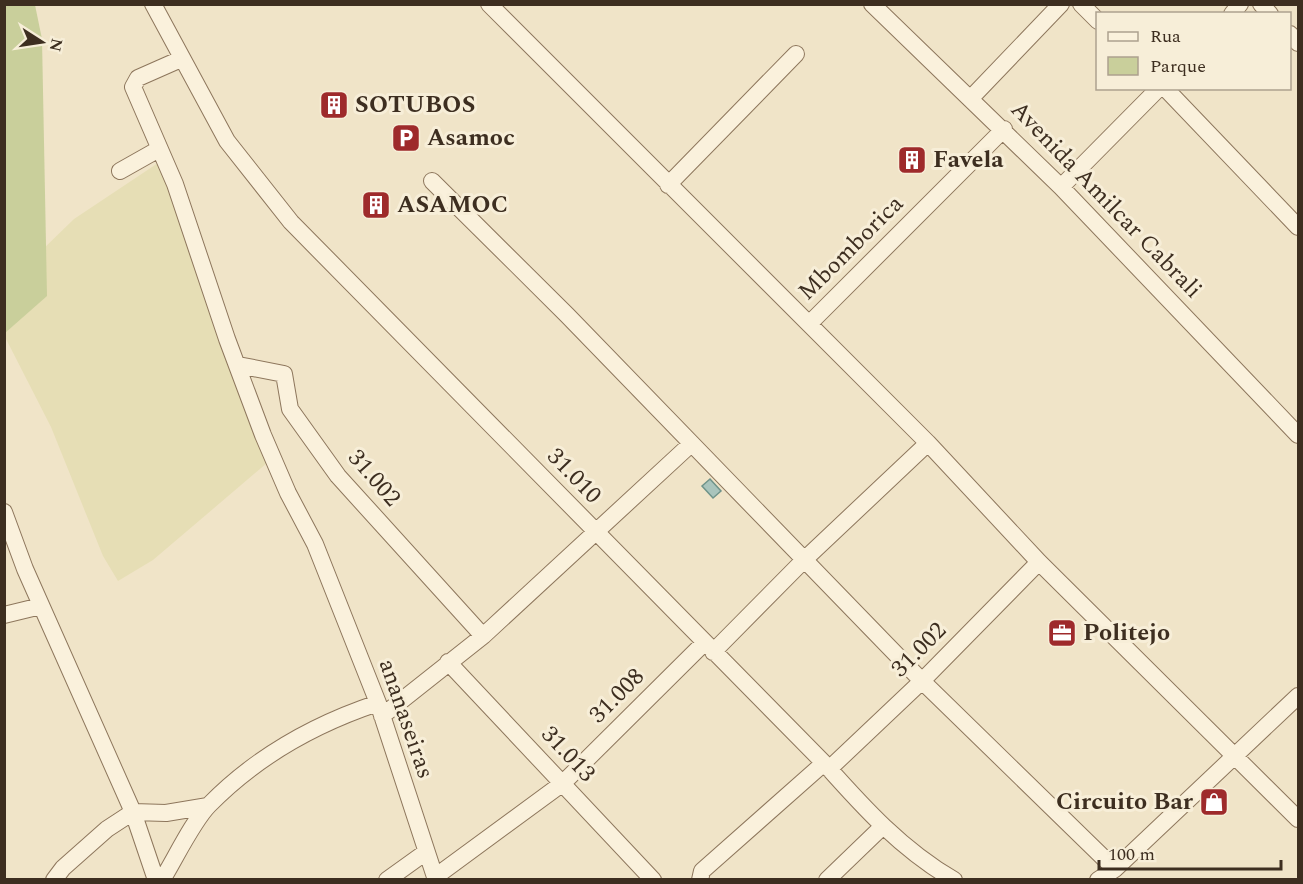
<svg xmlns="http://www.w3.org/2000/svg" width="1303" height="884" viewBox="0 0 1303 884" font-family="Spectral,serif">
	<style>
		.farmland { fill: #e6deb5 }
		.green { fill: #c9cf9b }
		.water { fill: #a9c4bc; stroke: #6f938a; stroke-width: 1.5 }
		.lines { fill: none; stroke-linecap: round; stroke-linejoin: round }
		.minor-casing { stroke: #8d765c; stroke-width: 18 }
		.minor { stroke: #faf1dc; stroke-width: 16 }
		.labels { text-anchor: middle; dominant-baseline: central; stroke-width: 6; stroke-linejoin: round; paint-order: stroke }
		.poi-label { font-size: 24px; font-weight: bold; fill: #3d2e20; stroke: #f7eed8; text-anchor: start }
		.street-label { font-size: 24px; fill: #3d2e20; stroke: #f7eed8 }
	</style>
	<rect width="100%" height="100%" fill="#f0e4c8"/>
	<path class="farmland" d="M 158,163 L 179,204 L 267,463 L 153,560 L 118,581 L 103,556 L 51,427 L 5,337 L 4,287 L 74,219 Z"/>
	<path class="green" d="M 5,4 L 35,5 L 42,39 L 47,296 L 5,333 Z"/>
	<path class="water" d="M 710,479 L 721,491 L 713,498 L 702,486 Z"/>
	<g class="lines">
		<g class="minor-casing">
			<path id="minor" d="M 153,4 L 227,141 L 291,222 L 824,763 C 863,807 902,850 954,880
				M 489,4 L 928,443 L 1039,562 L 1298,819
				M 872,4 L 1061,187 L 1298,435
				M 1081,4 L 1098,21
				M 1261,4 L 1270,14
				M 1232,14 L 1240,4
				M 1290,34 L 1298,43
				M 181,59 L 138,78 L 133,87 L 175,184 L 227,339 L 263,435 L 288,493 L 315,544 L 378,703 L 436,880
				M 1165,88 L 1298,227
				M 971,98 L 1061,4
				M 120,171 L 159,149
				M 432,181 L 567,315 L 922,681 L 1115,869
				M 668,185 L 796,54
				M 1061,187 L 1159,88
				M 809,324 L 1004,129
				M 238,365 L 284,374 L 290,409 L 338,476 L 483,636
				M 4,512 L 25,569 L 133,812 L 156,880
				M 4,615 L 41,606
				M 713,652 L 804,560 L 928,443
				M 448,662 L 653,880
				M 382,716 L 483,636 L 691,444
				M 829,769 L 922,681 L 1039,562
				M 435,877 L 563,783 L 704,643
				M 54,880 L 63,868 L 107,829 L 133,812 L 166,813 L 208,806
				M 162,880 C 175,859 193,821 209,805 C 256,757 315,724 378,703
				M 387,880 L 426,852
				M 700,880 L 702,871 L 824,763
				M 827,880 L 882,827
				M 1098,880 L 1115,869 L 1298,696"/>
		</g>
		<use href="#minor" class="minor"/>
	</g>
	<defs>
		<g id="building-square" transform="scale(1.5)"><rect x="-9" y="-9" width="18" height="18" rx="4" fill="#9e2a2b" stroke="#f7eed8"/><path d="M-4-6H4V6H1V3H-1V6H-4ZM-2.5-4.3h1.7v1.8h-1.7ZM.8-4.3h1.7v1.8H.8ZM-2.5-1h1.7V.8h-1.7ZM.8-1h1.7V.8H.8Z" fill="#fff"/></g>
		<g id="parking-square" transform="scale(1.5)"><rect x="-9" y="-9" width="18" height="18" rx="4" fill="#9e2a2b" stroke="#f7eed8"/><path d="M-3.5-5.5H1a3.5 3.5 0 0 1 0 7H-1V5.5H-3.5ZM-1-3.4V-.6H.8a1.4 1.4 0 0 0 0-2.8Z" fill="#fff"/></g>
		<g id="office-square" transform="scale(1.5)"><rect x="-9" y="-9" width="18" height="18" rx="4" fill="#9e2a2b" stroke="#f7eed8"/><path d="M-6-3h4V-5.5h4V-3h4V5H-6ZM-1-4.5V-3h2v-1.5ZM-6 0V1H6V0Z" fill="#fff"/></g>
		<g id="shop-square" transform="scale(1.5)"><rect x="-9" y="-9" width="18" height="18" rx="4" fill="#9e2a2b" stroke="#f7eed8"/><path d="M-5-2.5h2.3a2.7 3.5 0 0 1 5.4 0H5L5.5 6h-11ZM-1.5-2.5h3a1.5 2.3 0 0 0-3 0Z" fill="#fff"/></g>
	</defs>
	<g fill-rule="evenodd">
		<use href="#building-square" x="334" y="105"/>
		<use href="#parking-square" x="406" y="138"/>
		<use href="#building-square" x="912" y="160"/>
		<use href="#building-square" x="376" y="205"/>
		<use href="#office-square" x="1062" y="633"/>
		<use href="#shop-square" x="1214" y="802"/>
	</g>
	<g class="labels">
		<g class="poi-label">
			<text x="355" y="105">SOTUBOS</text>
			<text x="427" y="138">Asamoc</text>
			<text x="933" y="160">Favela</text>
			<text x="397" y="205">ASAMOC</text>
			<text x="1083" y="633">Politejo</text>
			<text x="1193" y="802" text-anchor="end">Circuito Bar</text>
		</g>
		<g class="street-label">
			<text transform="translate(1106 200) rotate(46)">Avenida Amilcar Cabrali</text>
			<text transform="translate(851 248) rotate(-45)">Mbomborica</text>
			<text transform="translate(574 476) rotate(46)">31.010</text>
			<text transform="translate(374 478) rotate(49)">31.002</text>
			<text transform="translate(919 650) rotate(-45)">31.002</text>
			<text transform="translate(617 696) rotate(-45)">31.008</text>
			<text transform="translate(406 719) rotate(71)">ananaseiras</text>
			<text transform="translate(568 754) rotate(47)">31.013</text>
		</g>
	</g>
	<rect width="1303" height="884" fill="none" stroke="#3d2e20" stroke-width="12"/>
	<rect x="1096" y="12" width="195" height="78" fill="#f7eed8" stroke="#ada18e" stroke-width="1.5"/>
	<rect x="1108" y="32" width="30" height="9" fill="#faf1dc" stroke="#ada18e" stroke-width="1.5"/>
	<text x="1150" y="42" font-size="18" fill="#3d2e20">Rua</text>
	<rect x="1108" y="57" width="30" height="18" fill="#c9cf9b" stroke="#ada18e" stroke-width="1.5"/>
	<text x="1150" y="72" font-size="18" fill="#3d2e20">Parque</text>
	<g transform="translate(42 42) rotate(102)" stroke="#f7eed8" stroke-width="4.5" paint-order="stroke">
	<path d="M0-4.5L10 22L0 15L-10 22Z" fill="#3d2e20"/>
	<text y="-9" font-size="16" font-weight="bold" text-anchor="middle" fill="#3d2e20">N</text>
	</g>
	<path d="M1099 860v9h182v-9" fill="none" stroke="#3d2e20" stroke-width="3"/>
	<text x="1108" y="860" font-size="18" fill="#3d2e20" stroke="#f7eed8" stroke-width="4.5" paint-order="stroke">100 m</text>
</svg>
